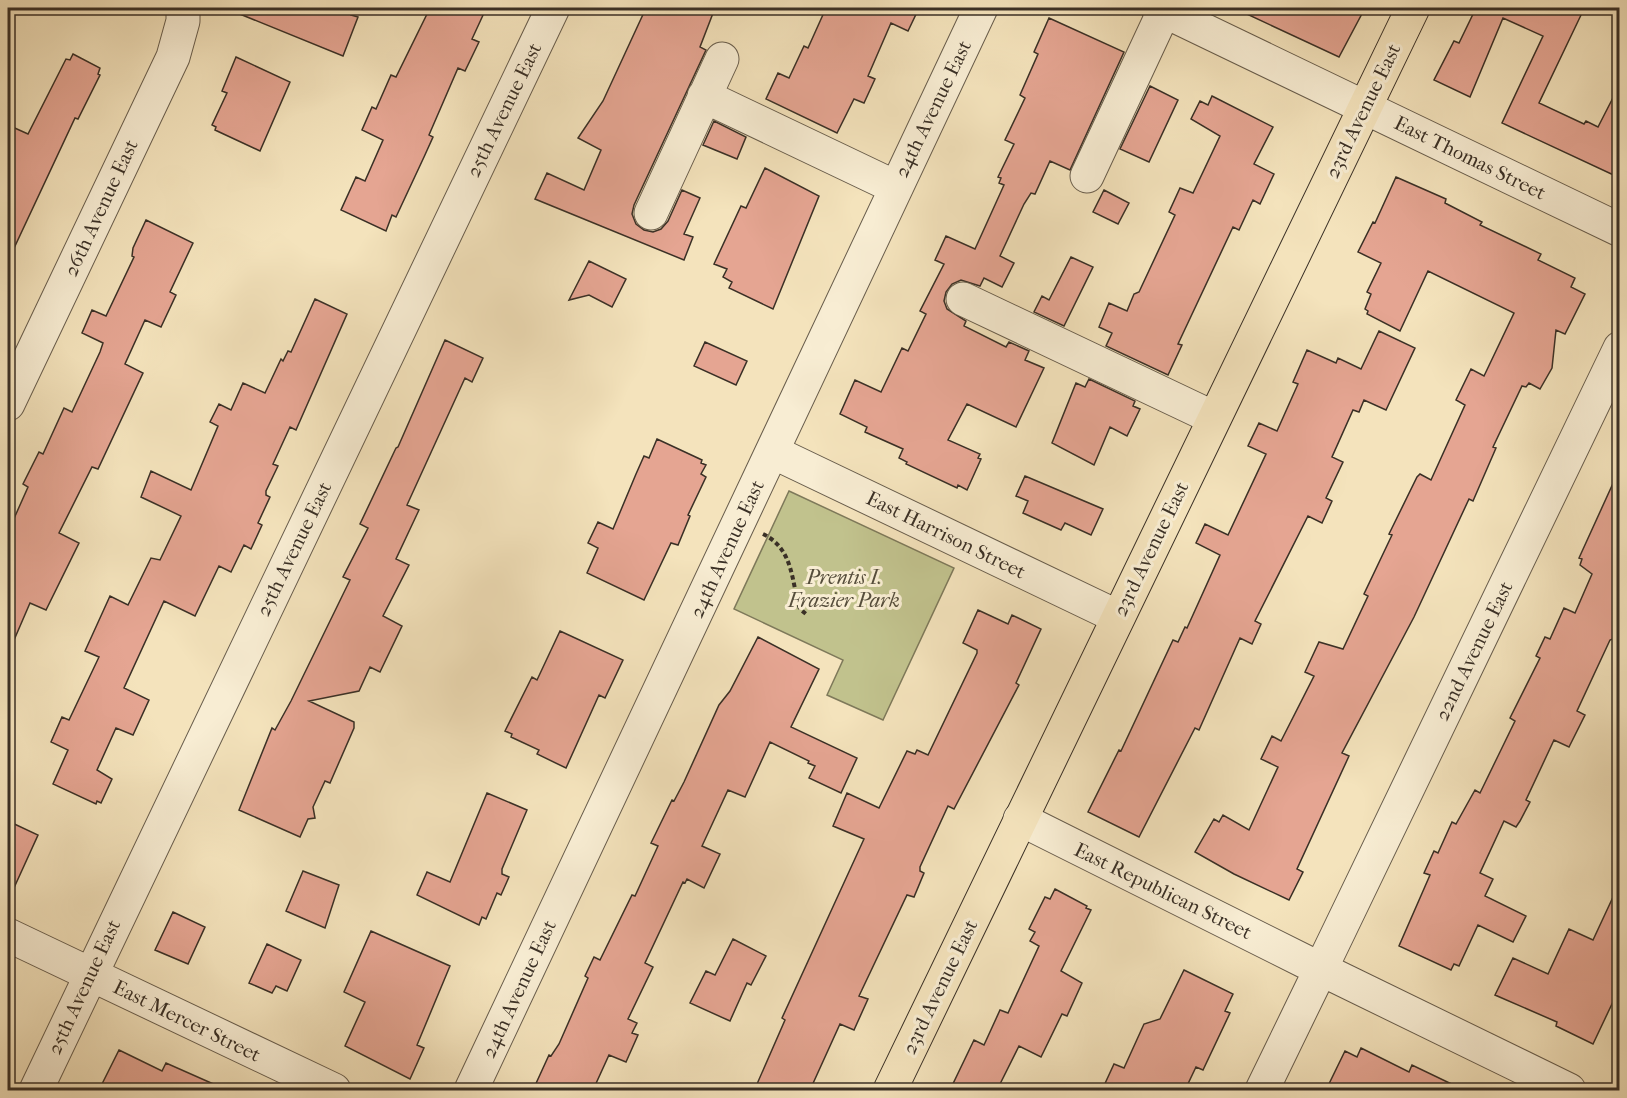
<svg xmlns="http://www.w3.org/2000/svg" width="1627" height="1098" viewBox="0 0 1627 1098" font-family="'IM FELL French Canon',serif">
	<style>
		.green { fill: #c1c28d; stroke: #7e795a; stroke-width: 1.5 }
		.building { fill: #e5a592; stroke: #3a3026; stroke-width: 1.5 }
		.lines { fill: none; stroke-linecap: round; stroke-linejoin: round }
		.minor-casing { stroke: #685d4c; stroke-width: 35 }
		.major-casing { stroke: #3a3026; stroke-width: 35 }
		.path { stroke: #3a3026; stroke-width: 4; stroke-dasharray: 4.5 3; stroke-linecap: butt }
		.minor { stroke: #f8edd3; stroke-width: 33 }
		.major { stroke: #f4e3bc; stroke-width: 33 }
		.labels { text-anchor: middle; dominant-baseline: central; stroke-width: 6; stroke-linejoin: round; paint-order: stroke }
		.street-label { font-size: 20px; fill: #3a3026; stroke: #f8edd3 }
		.park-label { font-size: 20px; font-style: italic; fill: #554d3b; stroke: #f8edd3 }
	</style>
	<rect width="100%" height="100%" fill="#f4e3bc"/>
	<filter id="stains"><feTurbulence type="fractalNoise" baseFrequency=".00333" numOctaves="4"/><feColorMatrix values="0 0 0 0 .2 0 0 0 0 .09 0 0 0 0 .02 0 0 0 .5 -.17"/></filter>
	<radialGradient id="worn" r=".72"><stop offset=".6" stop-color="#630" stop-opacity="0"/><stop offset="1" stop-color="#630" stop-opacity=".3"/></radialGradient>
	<path class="green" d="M 789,491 L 954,568 L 883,720 L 827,695 L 843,660 L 734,609 Z"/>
	<path class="building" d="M 225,8 L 354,8 L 351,15 L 358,17 L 343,56 Z
		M 430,8 L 471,8 L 484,13 L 472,39 L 479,42 L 465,71 L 458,68 L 432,128 L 429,135 L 433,137 L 424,157 L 396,217 L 392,215 L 386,231 L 341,210 L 356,177 L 365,181 L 383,140 L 362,130 L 372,107 L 376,109 L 391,75 L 396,77 Z
		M 646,8 L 715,8 L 700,47 L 706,50 L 634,205 L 632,214 L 636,224 L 644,230 L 653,232 L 661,229 L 668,221 L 682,190 L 700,198 L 684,234 L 693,237 L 684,260 L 535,199 L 547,173 L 584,190 L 601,150 L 578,138 L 603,101 Z
		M 826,8 L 919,8 L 908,31 L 891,23 L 868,76 L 875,79 L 864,103 L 854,99 L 837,133 L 766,99 L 778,73 L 789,78 L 804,46 L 808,48 Z
		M 1234,8 L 1365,8 L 1339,57 Z
		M 1476,8 L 1570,8 L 1582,13 L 1539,103 L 1584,124 L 1586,121 L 1598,127 L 1620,84 L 1620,178 L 1502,123 L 1543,36 L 1503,18 L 1470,97 L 1434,80 L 1454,41 L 1459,43 Z
		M 1049,18 L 1124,52 L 1070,170 L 1050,161 L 1035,194 L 1031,193 L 1024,204 L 1000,256 L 1014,263 L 1002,287 L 984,278 L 980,286 L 961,280 L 952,284 L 946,292 L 944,301 L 947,309 L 966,321 L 964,326 L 1006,347 L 1009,342 L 1029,351 L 1025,360 L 1044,368 L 1016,427 L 967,404 L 948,440 L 980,454 L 978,458 L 981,459 L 967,490 L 958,485 L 957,488 L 906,464 L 907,462 L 899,458 L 903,449 L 865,432 L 867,427 L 840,414 L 855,380 L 881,392 L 902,348 L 908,351 L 926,314 L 920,311 L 944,264 L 935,260 L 946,236 L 975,249 L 1004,185 L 999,183 L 1001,178 L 998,177 L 1014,144 L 1005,140 L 1025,98 L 1020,95 L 1038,54 L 1034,52 Z
		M 73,54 L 100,68 L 98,74 L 100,75 L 78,119 L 75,118 L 8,261 L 8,125 L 28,134 L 66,59 L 70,60 Z
		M 236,57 L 290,82 L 260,151 L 215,130 L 216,127 L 212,125 L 227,93 L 222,91 Z
		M 1150,86 L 1178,100 L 1149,162 L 1120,149 Z
		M 1212,96 L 1273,127 L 1254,164 L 1274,174 L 1260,204 L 1253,200 L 1239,230 L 1233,227 L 1178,344 L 1182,345 L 1168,375 L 1106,346 L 1112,333 L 1099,327 L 1109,303 L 1127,311 L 1134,294 L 1139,292 L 1175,215 L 1169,212 L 1180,188 L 1193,193 L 1220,136 L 1191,119 L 1200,101 L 1208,105 Z
		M 714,121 L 746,137 L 737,159 L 703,145 Z
		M 765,168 L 819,196 L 773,309 L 729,288 L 732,282 L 723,277 L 727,269 L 714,264 L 741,206 L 746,208 Z
		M 1396,177 L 1446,199 L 1445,203 L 1482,222 L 1480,225 L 1541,254 L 1538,260 L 1575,278 L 1571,287 L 1585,294 L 1565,334 L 1556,330 L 1552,368 L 1540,389 L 1529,383 L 1526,387 L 1522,386 L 1493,447 L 1496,448 L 1473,501 L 1469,499 L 1414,617 L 1342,753 L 1349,756 L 1297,869 L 1303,872 L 1289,900 L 1234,874 L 1195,852 L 1214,819 L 1219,822 L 1223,815 L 1249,830 L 1278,767 L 1261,759 L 1272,736 L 1281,741 L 1314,676 L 1305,672 L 1319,642 L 1343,649 L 1368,596 L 1364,594 L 1392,535 L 1389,534 L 1417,477 L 1420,474 L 1431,480 L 1465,405 L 1456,400 L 1471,369 L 1484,376 L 1514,313 L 1428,271 L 1400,331 L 1367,314 L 1368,311 L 1365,309 L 1371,294 L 1367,292 L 1381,263 L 1358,252 L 1373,222 L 1375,223 Z
		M 1104,190 L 1129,203 L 1118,224 L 1093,212 Z
		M 146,220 L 193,243 L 170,292 L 176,295 L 161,327 L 145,320 L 125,364 L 143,373 L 98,469 L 92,467 L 59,533 L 79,543 L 46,610 L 30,603 L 8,654 L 8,532 L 28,487 L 23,484 L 39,452 L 43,454 L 64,408 L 72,412 L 100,352 L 103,343 L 82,333 L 92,310 L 106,316 L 134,257 L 132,256 L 133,248 Z
		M 1071,257 L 1093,267 L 1064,326 L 1034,312 L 1042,296 L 1049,300 Z
		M 589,261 L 626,279 L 612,307 L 589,295 L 569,300 Z
		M 315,299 L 347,314 L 296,430 L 290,427 L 273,464 L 278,466 L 266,491 L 266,495 L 270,497 L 258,523 L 262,525 L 251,549 L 244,545 L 231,572 L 219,566 L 195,616 L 164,601 L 124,688 L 149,700 L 133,735 L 116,728 L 97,770 L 112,779 L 101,803 L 97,801 L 96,804 L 53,784 L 68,750 L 51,742 L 62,717 L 69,720 L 99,657 L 85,651 L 110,596 L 128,605 L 151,558 L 160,560 L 181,516 L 141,497 L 151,471 L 191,490 L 218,426 L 210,422 L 219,404 L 231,410 L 243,383 L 265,393 L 281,359 L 283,361 L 288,351 L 291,352 Z
		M 1379,331 L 1415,348 L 1386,410 L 1364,400 L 1359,412 L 1353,410 L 1332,457 L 1343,462 L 1326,498 L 1332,501 L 1322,523 L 1308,516 L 1255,621 L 1261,624 L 1252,644 L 1240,638 L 1199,730 L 1195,728 L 1139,837 L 1088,812 L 1119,750 L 1121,751 L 1173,640 L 1178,642 L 1185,627 L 1187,628 L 1220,555 L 1196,543 L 1205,524 L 1228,535 L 1266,454 L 1248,446 L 1259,423 L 1277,431 L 1298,384 L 1293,382 L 1307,350 L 1336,363 L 1338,358 L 1361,369 Z
		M 445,340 L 483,358 L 472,382 L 465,378 L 407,505 L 419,510 L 396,559 L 409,565 L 383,616 L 402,626 L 380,672 L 370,667 L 359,691 L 309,701 L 354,722 L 354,728 L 330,783 L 325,781 L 313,807 L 315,818 L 308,819 L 300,837 L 239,810 L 272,728 L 275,730 L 291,701 L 350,580 L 343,577 L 368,528 L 360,524 L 396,448 L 398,447 Z
		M 705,342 L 747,361 L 736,385 L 694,366 Z
		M 1089,379 L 1135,401 L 1133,406 L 1140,409 L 1127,436 L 1110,427 L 1094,465 L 1052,443 L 1076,383 L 1085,387 Z
		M 657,439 L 702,460 L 701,463 L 706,465 L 701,474 L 706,477 L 688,515 L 690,516 L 678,545 L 671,543 L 644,600 L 587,573 L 598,548 L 588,543 L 598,522 L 613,529 L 636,474 L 644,456 L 649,458 Z
		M 1620,468 L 1620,636 L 1610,640 L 1577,711 L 1585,715 L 1569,747 L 1554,740 L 1526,800 L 1530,802 L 1520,821 L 1516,827 L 1504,821 L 1480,873 L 1493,879 L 1485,896 L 1526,916 L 1513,942 L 1478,925 L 1459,966 L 1454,964 L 1451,970 L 1399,946 L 1430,875 L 1424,873 L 1434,851 L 1438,853 L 1452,822 L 1456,824 L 1475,790 L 1480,793 L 1498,756 L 1515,721 L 1510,718 L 1540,658 L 1536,656 L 1545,637 L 1550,639 L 1564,608 L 1575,613 L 1592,574 L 1580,565 L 1582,559 L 1579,558 Z
		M 1025,476 L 1103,509 L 1091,535 L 1065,523 L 1061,530 L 1023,513 L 1028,501 L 1016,496 Z
		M 978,610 L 1008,624 L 1012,615 L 1041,629 L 1016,683 L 1019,685 L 954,809 L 948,806 L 920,867 L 920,871 L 924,873 L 914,897 L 907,895 L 859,996 L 868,999 L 854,1030 L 840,1024 L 810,1090 L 771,1090 L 757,1084 L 785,1020 L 782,1018 L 864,839 L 833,826 L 847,793 L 879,808 L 907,751 L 915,754 L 917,750 L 928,755 L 977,653 L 977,650 L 963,643 Z
		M 560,631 L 623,660 L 605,698 L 599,695 L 566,768 L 537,754 L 539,750 L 511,737 L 512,734 L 505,731 L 532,677 L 537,680 Z
		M 758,637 L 819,669 L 791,727 L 857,758 L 841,793 L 809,778 L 815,766 L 808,763 L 809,761 L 770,742 L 745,797 L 728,790 L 702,846 L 720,854 L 704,888 L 687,879 L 685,883 L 683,882 L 645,963 L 653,967 L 628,1019 L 637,1023 L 632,1033 L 638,1035 L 626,1062 L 609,1055 L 593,1090 L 533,1090 L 549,1055 L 551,1056 L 559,1044 L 588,978 L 585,976 L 594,957 L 600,960 L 632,895 L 635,896 L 658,846 L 651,843 L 672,800 L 674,801 L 684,782 L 719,705 L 730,691 Z
		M 487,793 L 527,810 L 502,869 L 502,874 L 509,877 L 501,895 L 497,893 L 486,919 L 482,917 L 479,925 L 417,895 L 427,872 L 450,882 Z
		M 8,821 L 38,835 L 8,901 Z
		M 303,871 L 339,885 L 325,928 L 286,911 Z
		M 1620,882 L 1620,987 L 1593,1044 L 1556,1026 L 1557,1022 L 1495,995 L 1513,958 L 1548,974 L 1569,929 L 1593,940 Z
		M 1055,889 L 1087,906 L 1086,908 L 1091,910 L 1061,971 L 1082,983 L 1067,1016 L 1062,1014 L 1041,1057 L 1019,1046 L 997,1090 L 950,1090 L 974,1040 L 984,1045 L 1000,1010 L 1008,1013 L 1039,946 L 1030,941 L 1035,932 L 1029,929 L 1045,897 L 1050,899 Z
		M 173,912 L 205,927 L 188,964 L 155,950 Z
		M 371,931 L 450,966 L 417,1045 L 424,1048 L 410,1079 L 345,1046 L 365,1002 L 344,992 Z
		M 733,939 L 766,956 L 751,985 L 747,983 L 730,1021 L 690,1003 L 706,971 L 715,975 Z
		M 267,944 L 301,960 L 287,991 L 276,986 L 272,993 L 249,983 Z
		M 1184,970 L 1233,994 L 1225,1011 L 1230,1013 L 1203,1070 L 1196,1067 L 1185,1090 L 1102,1090 L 1114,1064 L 1124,1068 L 1144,1024 L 1160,1019 Z
		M 1361,1048 L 1409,1072 L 1412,1065 L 1464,1090 L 1326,1090 L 1345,1051 L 1357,1057 Z
		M 119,1050 L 162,1071 L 166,1063 L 227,1090 L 99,1090 Z"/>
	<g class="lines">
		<g class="minor-casing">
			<path id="minor" d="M 1158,8 L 1620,230
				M 704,96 L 895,187
				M 1087,176 L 1164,11
				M 651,213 L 722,59
				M 963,299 L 1214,418
				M 8,404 L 173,57 L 183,21 L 183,8
				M 773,452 L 1118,617
				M 1020,819 L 1306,962
				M 8,935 L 334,1090
				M 1328,954 L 1620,348
				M 1335,976 L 1569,1090
				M 36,1090 L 553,8
				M 471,1090 L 981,8
				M 1262,1090 L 1314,983"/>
		</g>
		<g class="major-casing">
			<path id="major" d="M 890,1090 L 1413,8"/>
		</g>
		<path class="path" d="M 763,534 C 794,549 791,581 800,609 L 806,614"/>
		<use href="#minor" class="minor"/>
		<use href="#major" class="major"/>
	</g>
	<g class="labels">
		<g class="street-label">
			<text transform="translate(933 109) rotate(-64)">24th Avenue East</text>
			<text transform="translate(504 110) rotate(-64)">25th Avenue East</text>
			<text transform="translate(1363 111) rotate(-64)">23rd Avenue East</text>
			<text transform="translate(1470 158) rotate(26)">East Thomas Street</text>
			<text transform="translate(101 208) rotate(-65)">26th Avenue East</text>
			<text transform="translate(946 535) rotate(26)">East Harrison Street</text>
			<text transform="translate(294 549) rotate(-64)">25th Avenue East</text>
			<text transform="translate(727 549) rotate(-65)">24th Avenue East</text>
			<text transform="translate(1151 549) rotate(-64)">23rd Avenue East</text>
			<text transform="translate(1474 651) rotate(-64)">22nd Avenue East</text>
			<text transform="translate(1163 891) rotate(26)">East Republican Street</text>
			<text transform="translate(84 987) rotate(-65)">25th Avenue East</text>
			<text transform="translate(940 987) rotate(-64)">23rd Avenue East</text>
			<text transform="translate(519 989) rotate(-65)">24th Avenue East</text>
			<text transform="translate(187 1021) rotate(26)">East Mercer Street</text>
		</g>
		<g class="park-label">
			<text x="844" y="577">Prentis I.<tspan x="844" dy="23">Frazier Park</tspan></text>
		</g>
	</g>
	<rect width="1627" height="1098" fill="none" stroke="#f4e3bc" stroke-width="30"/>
	<rect x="9" y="9" width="1609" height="1080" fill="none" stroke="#3a3026" stroke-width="3"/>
	<rect x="15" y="15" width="1597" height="1068" fill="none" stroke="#3a3026" stroke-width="1.5"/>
	<rect width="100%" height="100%" filter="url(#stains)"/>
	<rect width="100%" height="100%" fill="url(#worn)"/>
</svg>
